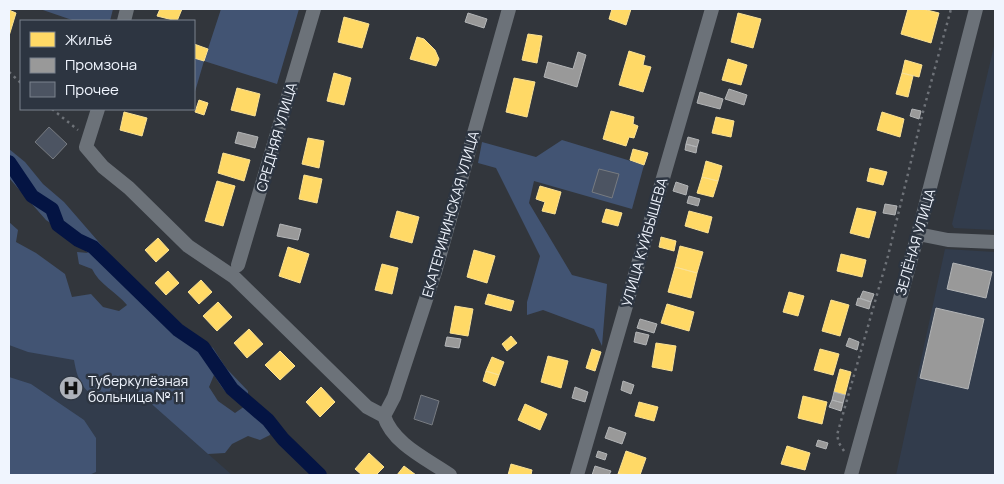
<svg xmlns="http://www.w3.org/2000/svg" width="1004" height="484" viewBox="0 0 1004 484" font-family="Manrope,sans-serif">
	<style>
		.built { fill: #323c4c }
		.green { fill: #425473 }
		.homes { fill: #ffd966; stroke: #fae194 }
		.industry { fill: #999; stroke: #b3b5b7 }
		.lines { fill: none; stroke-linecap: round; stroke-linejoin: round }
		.canal { stroke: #041443; stroke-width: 14 }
		.building { fill: #4c5462; stroke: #777b81 }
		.path { stroke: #6e7278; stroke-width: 2.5; stroke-dasharray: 2.5 4; stroke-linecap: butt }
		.minor { stroke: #6c7279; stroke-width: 14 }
		.labels { text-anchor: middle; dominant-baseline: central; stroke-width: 5; stroke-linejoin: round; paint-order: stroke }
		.street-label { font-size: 14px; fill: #f0f5fe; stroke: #2d3541 }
		.poi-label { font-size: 14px; fill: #f0f5fe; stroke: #2d3541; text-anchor: start }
	</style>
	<rect width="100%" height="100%" fill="#32363c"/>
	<path class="built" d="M 995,42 L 995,230 L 954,228 L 952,224 Z
		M 945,249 L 995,252 L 995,475 L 896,475 Z
		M 9,281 L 15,283 L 232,475 L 9,475 Z"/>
	<path class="green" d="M 40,9 L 113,9 L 110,21 L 75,21 Z
		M 221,9 L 299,9 L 277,84 L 204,61 L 194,95 L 194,58 L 204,61 Z
		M 562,140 L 644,165 L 632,209 L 534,181 L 529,203 L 572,275 L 607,284 L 602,346 L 594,329 L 543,310 L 527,315 L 527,302 L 540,256 L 496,168 L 478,163 L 482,142 L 536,157 Z
		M 9,149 L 25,162 L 43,184 L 64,202 L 117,263 L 182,325 L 213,348 L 226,368 L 248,391 L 248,401 C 230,402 222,388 214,375 L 209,387 L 218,401 L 235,413 L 245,406 C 255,408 260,419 269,425 L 270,435 L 260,440 L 248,436 L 232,444 L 225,453 L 208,454 L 120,376 L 113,383 L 106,402 C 84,392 78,384 74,360 L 28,352 L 9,345 L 9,222 L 18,230 L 16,242 L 36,253 L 65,274 L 72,297 L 91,294 L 103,307 L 119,311 L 127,305 C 116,292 99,284 92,269 L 79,264 L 77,252 L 88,253 L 70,236 L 46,220 L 9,178 Z
		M 9,377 L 31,384 L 84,420 L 96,438 L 96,472 L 89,475 L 9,475 Z"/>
	<path class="homes" d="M 160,9 L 182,9 L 177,21 L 157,16 Z
		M 612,9 L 631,9 L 626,25 L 609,19 Z
		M 908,9 L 923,9 L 939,13 L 931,43 L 901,34 Z
		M 9,10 L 16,13 L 9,36 Z
		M 738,13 L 761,19 L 753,48 L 731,42 Z
		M 344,17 L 369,24 L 362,48 L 338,42 Z
		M 528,34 L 542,36 L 537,63 L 522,60 Z
		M 417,37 L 424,39 L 435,50 L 439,59 L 436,66 L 410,59 Z
		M 194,44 L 208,49 L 204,61 L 194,58 Z
		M 629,51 L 645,56 L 643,65 L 651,67 L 643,92 L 619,85 Z
		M 728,59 L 747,65 L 741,85 L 722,80 Z
		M 905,60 L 922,65 L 919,77 L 902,73 Z
		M 334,73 L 351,78 L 344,105 L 327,101 Z
		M 902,73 L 913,76 L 908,97 L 896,94 Z
		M 514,78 L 535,82 L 527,117 L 506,112 Z
		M 237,88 L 260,94 L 255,116 L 231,110 Z
		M 199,100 L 208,103 L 204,115 L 195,112 Z
		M 611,111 L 634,117 L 633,124 L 638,126 L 634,138 L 629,137 L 626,146 L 603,139 Z
		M 124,112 L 147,118 L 142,136 L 120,130 Z
		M 882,112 L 904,119 L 900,137 L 877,130 Z
		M 716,117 L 734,121 L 731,137 L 712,133 Z
		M 308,138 L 324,141 L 319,168 L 302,164 Z
		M 633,149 L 648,153 L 644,165 L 630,160 Z
		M 223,153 L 250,160 L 244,181 L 218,173 Z
		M 706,161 L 722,166 L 718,181 L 702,177 Z
		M 870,168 L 887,172 L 883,185 L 867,181 Z
		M 304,175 L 322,179 L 317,203 L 299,199 Z
		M 702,177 L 718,181 L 713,197 L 697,193 Z
		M 217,181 L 235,186 L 223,226 L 205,221 Z
		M 540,186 L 561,192 L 555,214 L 542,211 L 545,202 L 536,199 Z
		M 857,208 L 876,212 L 869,238 L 850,233 Z
		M 606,209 L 622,213 L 618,226 L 602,222 Z
		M 397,211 L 419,217 L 412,243 L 390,237 Z
		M 689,211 L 712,217 L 708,233 L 685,226 Z
		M 661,237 L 676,241 L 674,251 L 659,247 Z
		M 158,238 L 169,250 L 156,262 L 145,250 Z
		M 680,246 L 703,252 L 697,273 L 675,267 Z
		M 288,247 L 309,254 L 300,283 L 279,276 Z
		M 474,250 L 495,256 L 487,283 L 467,277 Z
		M 841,254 L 866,260 L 862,277 L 837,271 Z
		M 382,264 L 398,268 L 392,294 L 375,290 Z
		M 675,267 L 697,273 L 691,298 L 668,292 Z
		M 168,271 L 179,283 L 166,295 L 155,283 Z
		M 201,280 L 212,292 L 199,304 L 188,292 Z
		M 789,292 L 804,296 L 798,316 L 783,312 Z
		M 488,294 L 514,301 L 511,311 L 485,304 Z
		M 831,300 L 849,305 L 840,336 L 822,331 Z
		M 218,302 L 232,317 L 217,331 L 203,316 Z
		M 667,304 L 694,312 L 689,331 L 661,323 Z
		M 455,306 L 473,309 L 468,336 L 450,333 Z
		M 249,329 L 263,344 L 247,358 L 234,343 Z
		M 511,336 L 517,343 L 507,351 L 502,344 Z
		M 656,343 L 676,346 L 672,371 L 652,367 Z
		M 592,349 L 601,352 L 595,371 L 586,368 Z
		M 820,349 L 839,354 L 833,375 L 814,370 Z
		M 280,351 L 295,366 L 280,380 L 265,365 Z
		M 548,356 L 568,361 L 561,388 L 541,382 Z
		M 492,357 L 504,362 L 499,375 L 486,371 Z
		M 840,369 L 851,372 L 845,395 L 834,392 Z
		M 486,371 L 499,375 L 495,386 L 483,381 Z
		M 321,387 L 335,402 L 320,417 L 306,402 Z
		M 803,396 L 827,402 L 822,424 L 798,418 Z
		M 639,402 L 658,407 L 654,421 L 635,416 Z
		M 525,404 L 547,414 L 540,430 L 518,420 Z
		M 787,446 L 810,453 L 805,470 L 781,464 Z
		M 626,451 L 646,458 L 640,475 L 618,474 Z
		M 369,453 L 384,467 L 376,475 L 362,475 L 355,469 Z
		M 511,464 L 532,470 L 531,475 L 508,475 Z
		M 404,466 L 416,475 L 397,475 Z"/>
	<path class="industry" d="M 468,13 L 487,19 L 484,28 L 465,22 Z
		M 578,52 L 586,55 L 577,87 L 544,77 L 548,62 L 573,69 Z
		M 729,89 L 747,95 L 744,105 L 725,99 Z
		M 700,92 L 723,99 L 720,109 L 697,103 Z
		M 912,109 L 921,111 L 919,119 L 910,116 Z
		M 238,132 L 258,137 L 255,148 L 235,143 Z
		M 688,137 L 699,140 L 697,147 L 686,144 Z
		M 686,144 L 697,147 L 696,153 L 685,150 Z
		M 676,182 L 688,186 L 686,195 L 673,191 Z
		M 689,196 L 700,199 L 698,206 L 687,203 Z
		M 885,204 L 897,206 L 895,215 L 883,213 Z
		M 280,224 L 301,229 L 298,240 L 277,236 Z
		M 953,263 L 992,272 L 986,298 L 947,289 Z
		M 863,291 L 874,294 L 871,302 L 860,298 Z
		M 858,298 L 871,302 L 869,309 L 856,305 Z
		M 936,308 L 984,319 L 968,389 L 920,378 Z
		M 640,319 L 657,324 L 654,333 L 637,328 Z
		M 636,332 L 649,335 L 646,345 L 634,342 Z
		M 447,337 L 461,339 L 459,348 L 445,346 Z
		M 849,338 L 859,342 L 857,350 L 846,346 Z
		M 623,381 L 634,385 L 631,394 L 621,390 Z
		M 575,387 L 588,392 L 585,402 L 572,398 Z
		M 834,392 L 845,395 L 843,403 L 832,400 Z
		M 832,400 L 843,403 L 841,411 L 829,407 Z
		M 609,427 L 626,433 L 622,444 L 605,438 Z
		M 818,440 L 828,443 L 826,449 L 816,446 Z
		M 598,451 L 607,454 L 605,460 L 596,457 Z
		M 595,466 L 611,471 L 609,475 L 592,475 Z"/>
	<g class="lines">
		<path class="canal" d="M 9,162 L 32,196 L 52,209 L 58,225 L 78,240 L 93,247 L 178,330 L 203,347 L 232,389 L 268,420 L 283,439 L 320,475"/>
	</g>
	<path class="building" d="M 49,127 L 67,144 L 53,159 L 35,142 Z
		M 599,169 L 619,174 L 612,198 L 592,192 Z
		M 421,395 L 439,401 L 432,425 L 414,419 Z"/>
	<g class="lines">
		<path class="path" d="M 9,72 L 21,83
			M 52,109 L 78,130
			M 844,451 L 839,443 L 837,435 L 888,256 L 923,112 L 951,9"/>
		<path class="minor" d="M 124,21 L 127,9
			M 98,109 L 86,147 L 103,167 L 129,188 L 188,246 L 234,277 L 367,407 L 384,416 C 393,444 427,459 450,475
			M 918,234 L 948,240 L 995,242
			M 238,265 L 314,9
			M 384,416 L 394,397 L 435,272 L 509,9
			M 577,475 L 712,9
			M 851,475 L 918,234 L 976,9"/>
	</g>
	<defs>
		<g id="hospital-disc" transform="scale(1.25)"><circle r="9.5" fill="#aeb2ba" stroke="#2d3541"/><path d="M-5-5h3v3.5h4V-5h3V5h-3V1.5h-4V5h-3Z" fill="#111"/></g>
	</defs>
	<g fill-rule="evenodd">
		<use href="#hospital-disc" x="71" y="388"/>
	</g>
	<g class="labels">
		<g class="street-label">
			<text transform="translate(276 137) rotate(-74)">СРЕДНЯЯ УЛИЦА</text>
			<text transform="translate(450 214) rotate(-74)">ЕКАТЕРИНИНСКАЯ УЛИЦА</text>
			<text transform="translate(644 242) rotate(-74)">УЛИЦА КУЙБЫШЕВА</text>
			<text transform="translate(915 242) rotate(-74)">ЗЕЛЁНАЯ УЛИЦА</text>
		</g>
		<g class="poi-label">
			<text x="88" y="380">Туберкулёзная<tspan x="88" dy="16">больница № 11</tspan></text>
		</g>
	</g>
	<rect width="1004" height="484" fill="none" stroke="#f0f5fe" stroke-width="20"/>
	<rect x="20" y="20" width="175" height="90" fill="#2d3541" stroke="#7b828d"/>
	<rect x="30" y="32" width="25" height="15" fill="#ffd966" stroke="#7b828d"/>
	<text x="65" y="45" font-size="15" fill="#f0f5fe">Жильё</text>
	<rect x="30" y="58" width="25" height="15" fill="#999999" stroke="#7b828d"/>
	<text x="65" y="70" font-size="15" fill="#f0f5fe">Промзона</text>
	<rect x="30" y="82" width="25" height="15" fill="#4c5462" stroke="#7b828d"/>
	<text x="65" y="95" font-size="15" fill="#f0f5fe">Прочее</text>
</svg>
